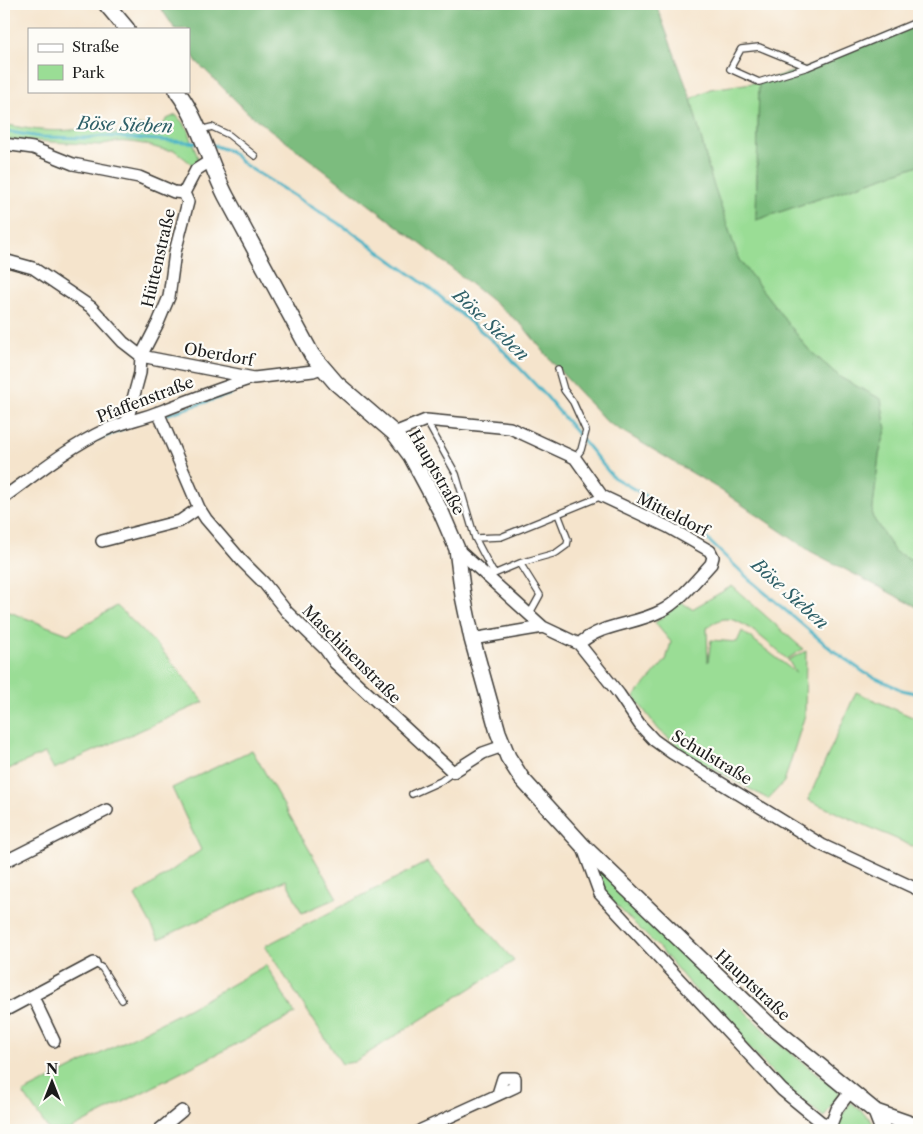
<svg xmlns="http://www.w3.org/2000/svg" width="923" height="1134" viewBox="0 0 923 1134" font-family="'Libre Caslon Text',serif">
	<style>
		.green { fill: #9add95; stroke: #5b7c58 }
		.forest { fill: #7bbc7e; stroke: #4c6c4d }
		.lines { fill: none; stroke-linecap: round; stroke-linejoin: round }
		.stream { stroke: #47b2c5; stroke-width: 3 }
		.lane-casing { stroke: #3d3a36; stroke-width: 8 }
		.street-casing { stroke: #3d3a36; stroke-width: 14 }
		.secondary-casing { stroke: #3d3a36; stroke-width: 18 }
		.lane { stroke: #fff; stroke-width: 5.5 }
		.street { stroke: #fff; stroke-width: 11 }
		.secondary { stroke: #fff; stroke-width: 15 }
		.labels { text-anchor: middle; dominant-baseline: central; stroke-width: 4.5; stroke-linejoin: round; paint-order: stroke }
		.street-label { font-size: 16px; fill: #1c1c1c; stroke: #fdfcf7 }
		.water-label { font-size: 18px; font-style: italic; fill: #2f6068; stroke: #fdfcf7 }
	</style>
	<rect width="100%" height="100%" fill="#fdfcf7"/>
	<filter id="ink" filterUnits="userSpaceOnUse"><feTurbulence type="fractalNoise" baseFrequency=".02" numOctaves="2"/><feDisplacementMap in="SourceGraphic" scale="10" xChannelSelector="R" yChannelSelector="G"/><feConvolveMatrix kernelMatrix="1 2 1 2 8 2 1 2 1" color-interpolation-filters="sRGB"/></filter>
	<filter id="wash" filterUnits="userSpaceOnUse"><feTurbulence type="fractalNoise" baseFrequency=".0096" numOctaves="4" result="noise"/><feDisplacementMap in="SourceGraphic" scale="20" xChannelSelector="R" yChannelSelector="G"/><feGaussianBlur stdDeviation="1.12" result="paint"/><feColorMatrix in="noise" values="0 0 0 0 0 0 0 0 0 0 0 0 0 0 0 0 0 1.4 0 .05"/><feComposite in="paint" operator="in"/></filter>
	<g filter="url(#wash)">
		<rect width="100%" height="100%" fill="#f5e4cc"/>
		<path class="green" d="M 759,82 L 756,220 L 919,165 L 919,563 L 895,553 L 872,516 L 879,455 L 886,430 L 881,399 L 841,378 L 808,349 L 739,260 L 711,177 L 691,99 L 710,89 Z
			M 176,115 L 188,129 L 199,161 L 193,165 L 174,150 C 164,151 158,148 147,145 C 132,141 115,140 100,145 L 4,139 L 4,124 C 38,132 73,134 107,123 L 111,133 L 130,133 L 133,125 L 160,128 L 167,119 Z
			M 732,586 L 803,649 L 787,659 C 772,647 747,621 728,619 C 720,618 712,624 707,628 L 708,662 L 711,640 L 737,642 L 742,631 L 796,673 L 788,660 L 806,651 L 805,715 L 784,782 L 768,799 L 690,756 L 659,730 L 634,697 L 666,660 L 671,642 L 655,623 L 681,602 L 692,609 Z
			M 117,606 L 160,648 L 204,702 L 54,769 L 45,753 L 4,771 L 4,610 L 68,634 Z
			M 856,692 L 919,720 L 919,849 L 808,800 Z
			M 252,750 L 337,898 L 302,913 L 286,880 L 159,939 L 135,896 L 201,850 L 172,788 Z
			M 427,862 L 514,961 L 354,1062 L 342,1064 L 265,946 Z
			M 593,862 L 771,1037 L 840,1092 L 824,1117 L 789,1090 L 687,981 L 663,952 L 602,891 Z
			M 266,965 L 295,1014 L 69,1130 L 49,1130 L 23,1093 L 188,1009 Z
			M 851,1102 L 871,1120 L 876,1130 L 835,1130 L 839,1119 Z"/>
		<path class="forest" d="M 158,4 L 656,4 L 691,99 L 711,177 L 739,260 L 808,349 L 841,378 L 881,399 L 886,430 L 879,455 L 872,516 L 895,552 L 919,563 L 919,608 L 810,551 L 719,489 L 607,422 L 558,369 L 522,325 L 426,248 L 247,112 L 197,62 L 189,49 L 189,29 L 175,29 Z
			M 919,21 L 919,165 L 756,220 L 759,82 L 808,67 Z"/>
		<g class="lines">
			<path class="stream" d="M 4,131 L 40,137 L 87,138 L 103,136 L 199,143
				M 210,144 L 230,151 L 245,165 L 352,232 L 431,289 L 499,346 L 547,397 L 613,477 L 646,496 L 706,538 L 751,581 L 831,649 L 865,673 L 902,690 L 919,694
				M 168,414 L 231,394
				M 99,439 L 123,429"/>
		</g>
	</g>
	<g filter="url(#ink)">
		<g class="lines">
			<g class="lane-casing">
				<path id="lane" d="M 808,67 L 759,47 L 741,49 L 730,69 L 759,82 L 808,67 L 919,21
					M 200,130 L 212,127 L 229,135 L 255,156
					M 558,369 L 564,390 L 573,402 L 586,431 L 581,450 L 575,458
					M 426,420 L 456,474 L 475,538 L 494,574 L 520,563 L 556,553 L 567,545 L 568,540 L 558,514
					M 475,538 L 501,537 L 602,496
					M 520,563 L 540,595 L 529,615
					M 412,794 L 441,781 L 453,772
					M 94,963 L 102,968 L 122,1000"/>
			</g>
			<g class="street-casing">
				<path id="street" d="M 4,144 L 33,148 L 73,164 L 139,177 L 174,192 L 184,193
					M 4,260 L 33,268 L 91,307 L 123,342 L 141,356 L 254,378 L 313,371 L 321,368
					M 158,412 L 199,508 L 206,519 L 242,561 L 264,583 L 287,612 L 325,649 L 335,663 L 453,772 L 483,753 L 503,746
					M 127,421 L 140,373 L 141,356 L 158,323 L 169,297 L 175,252 L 188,202 L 184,193 L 196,170 L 210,161
					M 394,433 L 426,420 L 510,428 L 575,458 L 602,496 L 668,527 L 710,551 L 713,557 L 711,564 C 698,578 678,603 661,611 C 635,625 602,623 579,644
					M 4,497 C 36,474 69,447 105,430 C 123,422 141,419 159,412 C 190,400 221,388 252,378
					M 102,541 L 180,521 L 199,508
					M 457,549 L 543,627 L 579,644 L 619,694 L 640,725 L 654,740 L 672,753 L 822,845 L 919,890
					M 472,639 L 543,627
					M 582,845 L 600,894 L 782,1090 L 821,1122 L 830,1125
					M 4,862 L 107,810
					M 33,997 L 54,1041
					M 4,1011 L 94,963
					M 159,1130 L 182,1111
					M 421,1130 L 515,1087 L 515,1078 L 503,1078 L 498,1094
					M 829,1130 L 837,1109 L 850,1092"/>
			</g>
			<g class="secondary-casing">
				<path id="secondary" d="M 106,4 L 127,29
					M 177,91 C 201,123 208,161 226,196 L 312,355 L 336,383 L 394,433 L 411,456 L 441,512 L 457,549 L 463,596 L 472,639 L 498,732 L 508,757 L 522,779 L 584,847 L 766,1022 L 876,1112 L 919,1127
					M 876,1112 L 883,1130"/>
			</g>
			<use href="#lane" class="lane"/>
			<use href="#street" class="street"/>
			<use href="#secondary" class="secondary"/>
		</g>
	</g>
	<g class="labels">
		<g class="street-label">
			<text transform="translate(158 258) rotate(-77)">Hüttenstraße</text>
			<text transform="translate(219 354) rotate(10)">Oberdorf</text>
			<text transform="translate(145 399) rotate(-21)">Pfaffenstraße</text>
			<text transform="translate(437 472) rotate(60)">Hauptstraße</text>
			<text transform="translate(673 514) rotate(27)">Mitteldorf</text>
			<text transform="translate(352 654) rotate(45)">Maschinenstraße</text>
			<text transform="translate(712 757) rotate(31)">Schulstraße</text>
			<text transform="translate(753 985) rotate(43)">Hauptstraße</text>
		</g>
		<g class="water-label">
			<text transform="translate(125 125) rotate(2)">Böse Sieben</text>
			<text transform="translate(491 325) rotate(43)">Böse Sieben</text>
			<text transform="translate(790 594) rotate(42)">Böse Sieben</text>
		</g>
	</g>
	<rect width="923" height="1134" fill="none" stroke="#fdfcf7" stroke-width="20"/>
	<rect x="28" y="28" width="162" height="65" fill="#fdfcf7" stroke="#a3a29f"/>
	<rect x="38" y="44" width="25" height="8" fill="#ffffff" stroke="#a3a29f"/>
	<text x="72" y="52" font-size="15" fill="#1c1c1c">Straße</text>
	<rect x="38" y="65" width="25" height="15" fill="#9add95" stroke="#a3a29f"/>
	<text x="72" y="78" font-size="15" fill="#1c1c1c">Park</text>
	<g transform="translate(52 1082)" stroke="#fdfcf7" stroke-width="4" paint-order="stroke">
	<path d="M0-4L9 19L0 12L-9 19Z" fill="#1c1c1c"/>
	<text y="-8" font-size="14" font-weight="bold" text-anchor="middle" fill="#1c1c1c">N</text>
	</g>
</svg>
